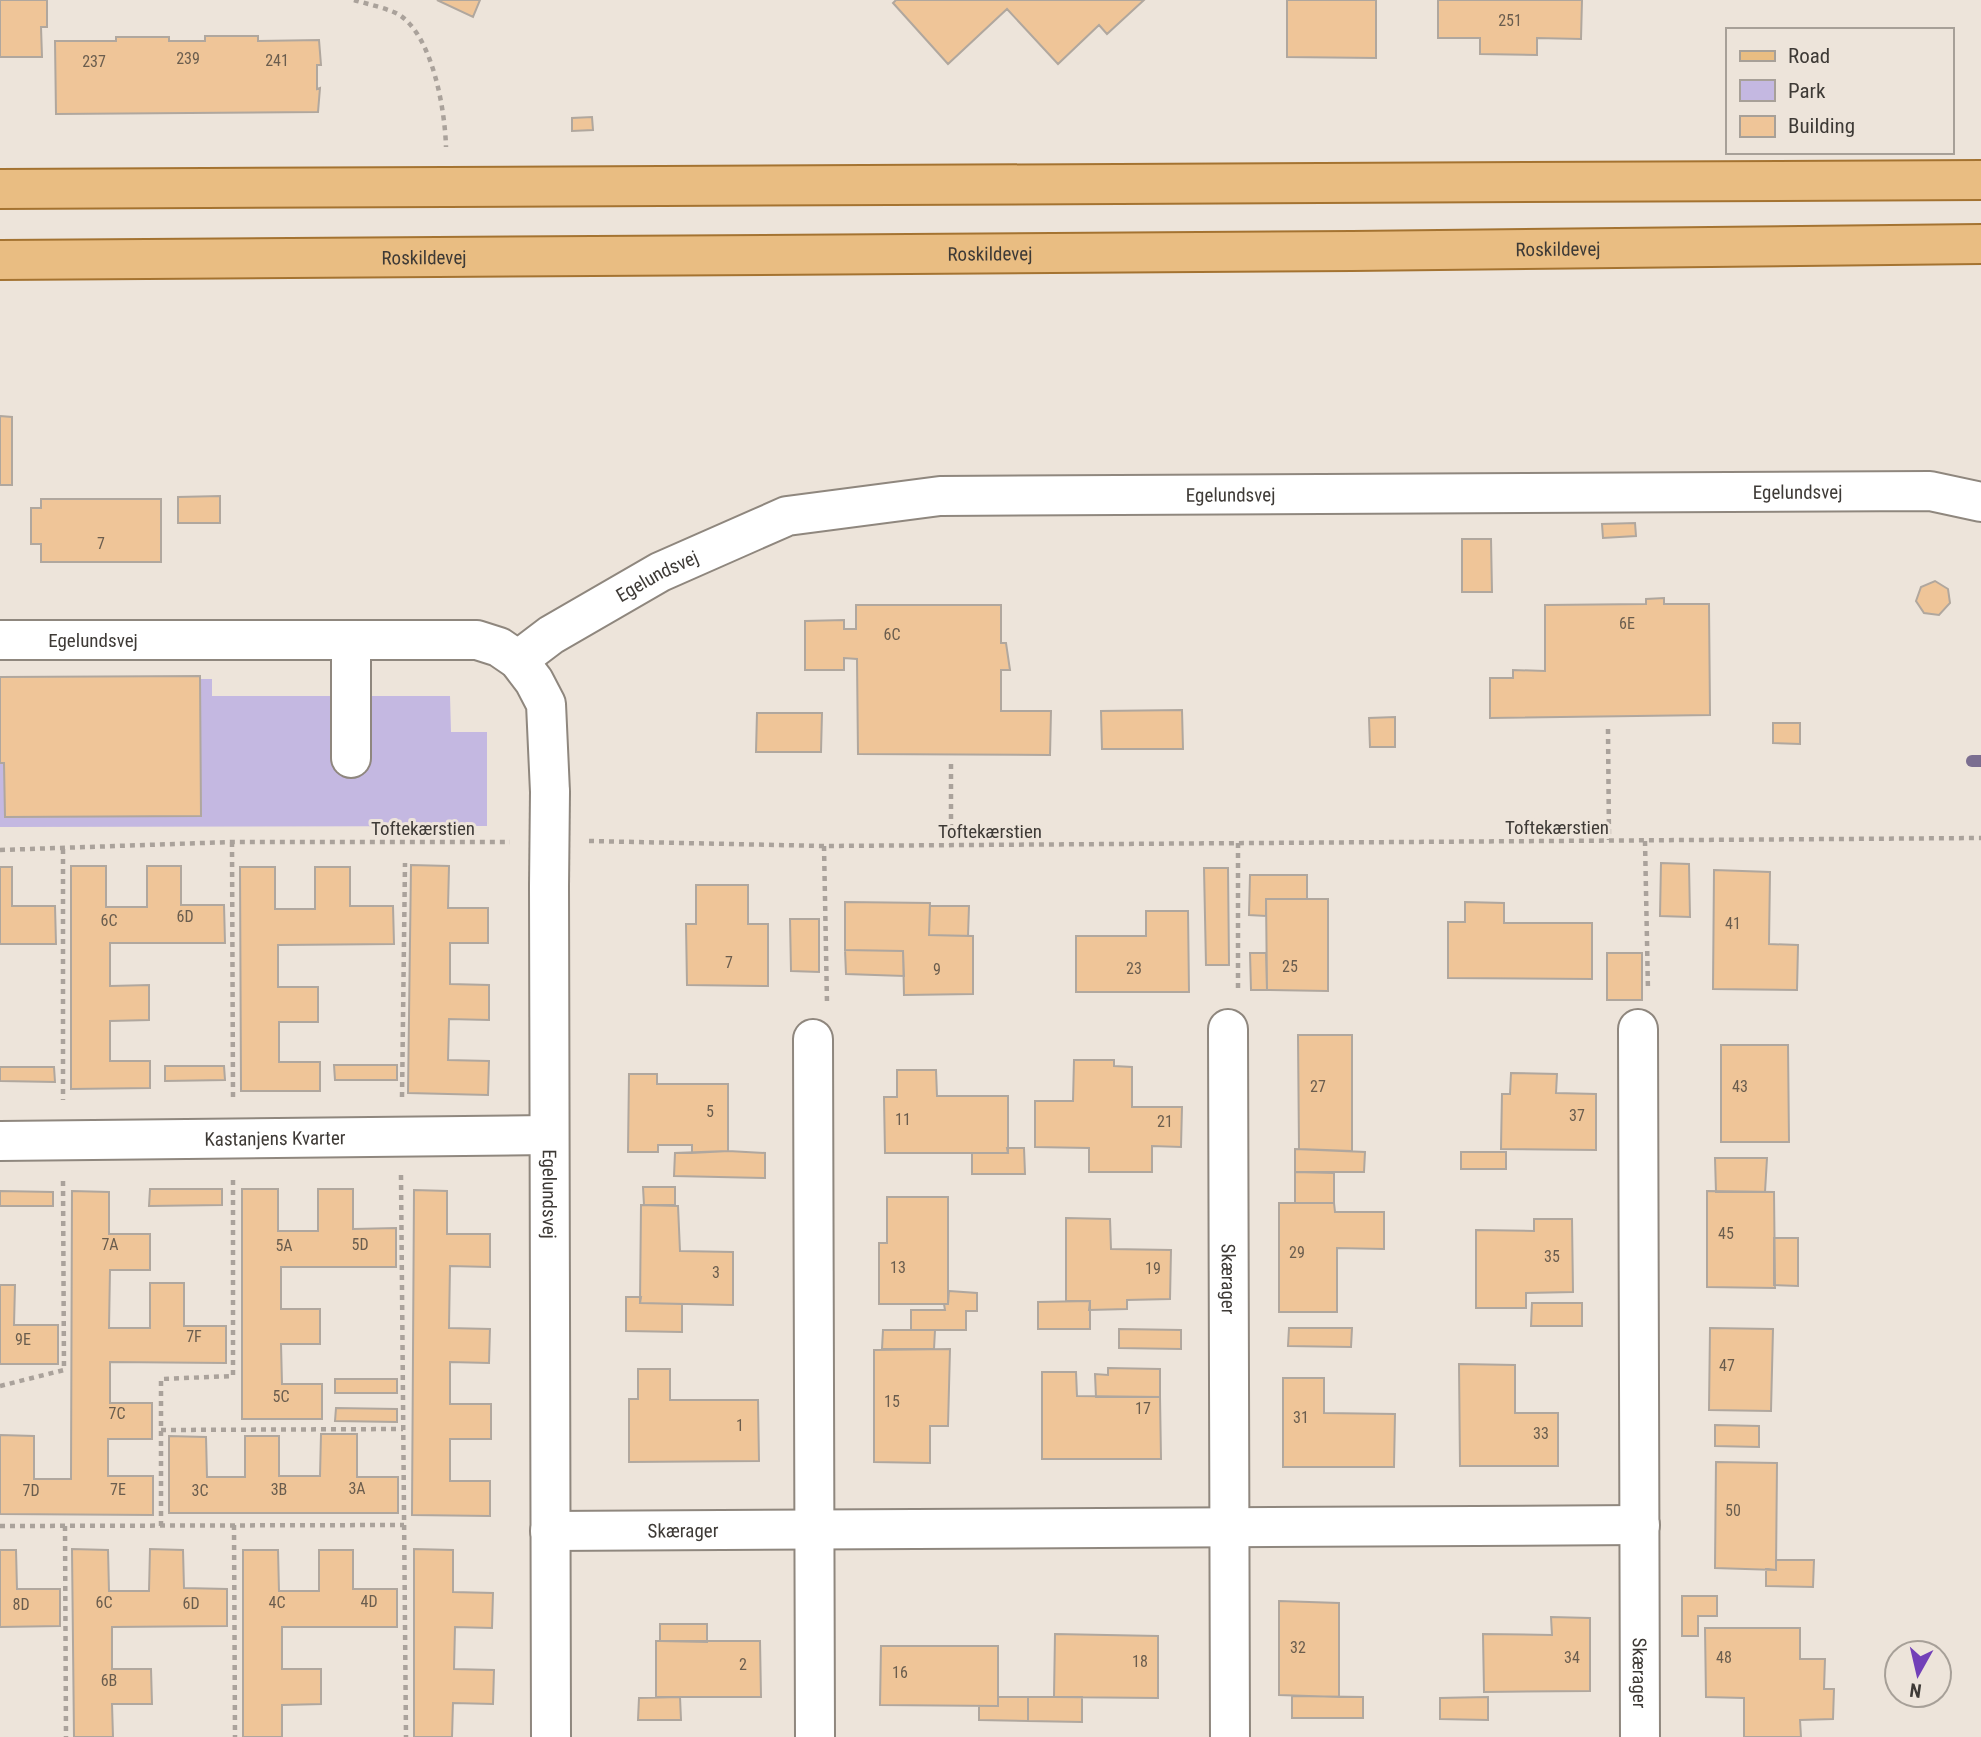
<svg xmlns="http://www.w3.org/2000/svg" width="1981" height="1737" viewBox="0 0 1981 1737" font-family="'Roboto Condensed',sans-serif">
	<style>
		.green { fill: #c4b8e1 }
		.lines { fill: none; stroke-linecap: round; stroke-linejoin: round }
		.stream { stroke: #7b6e90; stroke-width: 12 }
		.building { fill: #efc598; stroke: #b0a79e; stroke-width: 2 }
		.minor-casing { stroke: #8f877e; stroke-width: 42 }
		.major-casing { stroke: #a47331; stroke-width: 42 }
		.path { stroke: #aaa29b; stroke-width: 4.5; stroke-dasharray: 5 5; stroke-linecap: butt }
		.minor { stroke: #fff; stroke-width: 38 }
		.major { stroke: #e9bd82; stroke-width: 38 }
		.minor-bridge-casing { stroke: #8f877e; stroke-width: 42; stroke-linecap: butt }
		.minor-bridge { stroke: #fff; stroke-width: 38 }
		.labels { text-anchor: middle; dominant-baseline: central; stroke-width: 6; stroke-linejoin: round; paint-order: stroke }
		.number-label { font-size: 16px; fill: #6a5d4e }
		.street-label { font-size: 19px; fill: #3e3a36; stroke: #ede4da }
	</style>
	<rect width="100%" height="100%" fill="#ede4da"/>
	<path class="green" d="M 0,679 L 212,679 L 212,696 L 450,696 L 451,732 L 487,732 L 487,826 L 0,827 Z"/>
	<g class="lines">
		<path class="stream" d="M 1972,761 L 1981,761"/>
	</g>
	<path class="building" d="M 0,0 L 47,0 L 47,27 L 41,27 L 42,57 L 0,57 Z
		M 437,0 L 480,0 L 473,17 Z
		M 896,0 L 1144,0 L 1107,34 L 1099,25 L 1058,64 L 1007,9 L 948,64 L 893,3 Z
		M 1287,0 L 1376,0 L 1376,58 L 1287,57 Z
		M 1438,0 L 1582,0 L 1581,39 L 1537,38 L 1537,55 L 1480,54 L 1480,38 L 1438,38 Z
		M 205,36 L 258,36 L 258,41 L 319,40 L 321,65 L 317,65 L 317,89 L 320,88 L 318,112 L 56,114 L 55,41 L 116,41 L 116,37 L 169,37 L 169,41 L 205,41 Z
		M 592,117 L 593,130 L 572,131 L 572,118 Z
		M 0,416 L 12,417 L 12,485 L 0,485 Z
		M 220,496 L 220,523 L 178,523 L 178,497 Z
		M 41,499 L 161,499 L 161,562 L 41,562 L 41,544 L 31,544 L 31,508 L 41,508 Z
		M 1635,523 L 1636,536 L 1603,538 L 1602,524 Z
		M 1462,539 L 1491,539 L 1492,592 L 1462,592 Z
		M 1935,581 L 1948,589 L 1950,603 L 1939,615 L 1924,613 L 1916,601 L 1921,587 Z
		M 1664,598 L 1664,604 L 1709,604 L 1710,715 L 1490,718 L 1490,678 L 1513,678 L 1513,670 L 1545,671 L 1545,605 L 1646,604 L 1646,599 Z
		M 856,605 L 1001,605 L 1001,643 L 1006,643 L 1010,670 L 1001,670 L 1001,711 L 1051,711 L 1050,755 L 858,754 L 857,659 L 844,658 L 844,670 L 805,670 L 805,621 L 844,620 L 844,629 L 856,629 Z
		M 200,676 L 201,816 L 5,817 L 4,763 L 0,763 L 0,677 Z
		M 1182,710 L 1183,749 L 1102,749 L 1101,711 Z
		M 757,713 L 822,713 L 821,752 L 756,752 Z
		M 1395,717 L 1395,747 L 1370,747 L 1369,718 Z
		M 1773,723 L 1800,723 L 1800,744 L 1773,743 Z
		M 1661,863 L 1689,864 L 1690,917 L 1660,916 Z
		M 411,865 L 449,866 L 448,908 L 488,908 L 488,943 L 450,943 L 450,984 L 489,985 L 489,1020 L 449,1019 L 448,1060 L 489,1061 L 488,1095 L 408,1093 Z
		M 71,866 L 106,866 L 106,907 L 147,907 L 147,866 L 181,866 L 181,905 L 224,905 L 225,943 L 110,943 L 110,986 L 149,985 L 149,1020 L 110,1021 L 110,1061 L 150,1061 L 150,1088 L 71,1089 Z
		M 0,867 L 12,867 L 12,906 L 55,906 L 56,944 L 0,944 Z
		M 240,867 L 275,867 L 275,909 L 315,909 L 315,867 L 350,867 L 350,906 L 393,906 L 394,944 L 278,945 L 278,987 L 318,987 L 318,1022 L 279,1022 L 279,1062 L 320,1062 L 320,1091 L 241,1091 Z
		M 1204,868 L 1228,868 L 1229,965 L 1206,965 Z
		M 1714,870 L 1770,872 L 1769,944 L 1798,945 L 1797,990 L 1713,989 Z
		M 1250,875 L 1307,875 L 1307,899 L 1266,899 L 1266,916 L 1249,915 Z
		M 696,885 L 748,885 L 748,924 L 768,924 L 768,986 L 687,985 L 686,924 L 696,924 Z
		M 1266,899 L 1328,899 L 1328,991 L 1267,990 Z
		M 845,902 L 930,903 L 929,935 L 973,936 L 973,994 L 904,995 L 903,951 L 845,950 Z
		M 1465,902 L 1504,903 L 1504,923 L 1592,923 L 1592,979 L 1448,978 L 1448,922 L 1465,922 Z
		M 930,906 L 969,906 L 968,936 L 929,935 Z
		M 1146,911 L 1188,911 L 1189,992 L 1076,992 L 1076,936 L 1146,936 Z
		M 790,919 L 819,919 L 819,972 L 791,971 Z
		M 845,950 L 903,951 L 904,976 L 846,974 Z
		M 1250,953 L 1266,953 L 1267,990 L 1251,990 Z
		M 1607,953 L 1642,953 L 1642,1000 L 1607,1000 Z
		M 1298,1035 L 1352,1035 L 1352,1151 L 1299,1149 Z
		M 1721,1045 L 1788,1045 L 1789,1142 L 1721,1142 Z
		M 1074,1060 L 1114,1060 L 1114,1066 L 1132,1067 L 1132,1107 L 1182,1107 L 1181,1147 L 1152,1146 L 1152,1172 L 1089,1172 L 1089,1148 L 1035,1147 L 1035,1101 L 1073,1101 Z
		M 334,1065 L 397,1065 L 397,1080 L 335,1080 Z
		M 165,1066 L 224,1066 L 225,1080 L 165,1081 Z
		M 0,1067 L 54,1067 L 55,1082 L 0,1081 Z
		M 897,1070 L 936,1070 L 937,1096 L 1008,1096 L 1008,1153 L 885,1153 L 884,1097 L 897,1097 Z
		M 1511,1073 L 1557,1074 L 1556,1093 L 1596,1094 L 1596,1150 L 1501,1149 L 1502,1094 L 1510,1094 Z
		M 629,1074 L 657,1074 L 657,1084 L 728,1084 L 728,1151 L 692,1153 L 692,1145 L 658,1145 L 658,1152 L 628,1152 Z
		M 1007,1148 L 1024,1148 L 1025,1174 L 972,1174 L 972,1153 L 1008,1153 Z
		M 1295,1149 L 1365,1152 L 1364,1172 L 1295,1172 Z
		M 728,1151 L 765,1153 L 765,1178 L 674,1176 L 675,1153 Z
		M 1461,1152 L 1506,1152 L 1506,1169 L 1461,1169 Z
		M 1715,1158 L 1767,1158 L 1765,1192 L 1716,1192 Z
		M 1295,1172 L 1334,1173 L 1334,1203 L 1295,1203 Z
		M 643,1187 L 675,1187 L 675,1205 L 644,1205 Z
		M 150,1189 L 222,1189 L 222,1205 L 149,1206 Z
		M 242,1189 L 278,1189 L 278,1231 L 318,1231 L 318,1189 L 353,1189 L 353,1229 L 396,1228 L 396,1267 L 281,1267 L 281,1309 L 320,1309 L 320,1344 L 281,1344 L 282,1384 L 322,1384 L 322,1419 L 242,1419 Z
		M 414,1190 L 447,1191 L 447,1234 L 490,1234 L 490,1267 L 450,1266 L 449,1328 L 490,1329 L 489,1363 L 450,1362 L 450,1404 L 491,1404 L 491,1439 L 450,1439 L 450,1481 L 490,1481 L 490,1516 L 412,1515 Z
		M 0,1191 L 53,1192 L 53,1206 L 0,1206 Z
		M 72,1191 L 109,1192 L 109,1234 L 150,1234 L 150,1270 L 110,1270 L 109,1328 L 150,1328 L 150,1283 L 184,1283 L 184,1326 L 226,1326 L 226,1363 L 110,1362 L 110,1403 L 152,1403 L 152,1439 L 108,1439 L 108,1476 L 153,1476 L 153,1515 L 0,1514 L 0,1435 L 34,1436 L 34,1479 L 71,1479 Z
		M 1707,1191 L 1774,1192 L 1775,1288 L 1707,1287 Z
		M 887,1197 L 948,1197 L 948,1304 L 879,1304 L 879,1243 L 887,1243 Z
		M 1279,1203 L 1334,1203 L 1335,1212 L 1384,1212 L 1384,1249 L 1337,1248 L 1337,1312 L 1279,1312 Z
		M 641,1205 L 678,1206 L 680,1251 L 733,1252 L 733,1305 L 640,1303 Z
		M 1066,1218 L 1110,1219 L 1111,1249 L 1171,1250 L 1170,1299 L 1127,1300 L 1127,1309 L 1089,1310 L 1090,1301 L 1066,1301 Z
		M 1534,1219 L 1572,1219 L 1573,1292 L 1526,1293 L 1526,1308 L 1476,1308 L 1476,1230 L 1534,1231 Z
		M 1774,1238 L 1798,1238 L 1798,1286 L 1774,1285 Z
		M 0,1285 L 15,1285 L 14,1325 L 58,1325 L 58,1364 L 0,1364 Z
		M 949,1291 L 977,1293 L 977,1311 L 966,1311 L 966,1330 L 911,1330 L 911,1310 L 945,1310 L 944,1304 L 948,1304 Z
		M 626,1297 L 641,1297 L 640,1303 L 682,1304 L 682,1332 L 626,1331 Z
		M 1090,1301 L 1090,1329 L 1038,1329 L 1038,1302 Z
		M 1532,1303 L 1582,1303 L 1582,1326 L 1531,1326 Z
		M 1289,1328 L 1352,1328 L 1351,1347 L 1288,1346 Z
		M 1710,1328 L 1773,1329 L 1771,1411 L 1709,1410 Z
		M 1119,1329 L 1181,1330 L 1181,1349 L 1119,1348 Z
		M 883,1330 L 935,1330 L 934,1349 L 882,1349 Z
		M 950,1349 L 948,1426 L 930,1426 L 930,1463 L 874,1462 L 874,1350 Z
		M 1459,1364 L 1515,1365 L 1515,1413 L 1558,1413 L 1558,1466 L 1460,1466 Z
		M 1108,1368 L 1160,1369 L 1160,1397 L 1096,1397 L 1095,1374 L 1108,1375 Z
		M 638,1369 L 670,1369 L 670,1400 L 758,1400 L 759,1461 L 629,1462 L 629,1399 L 638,1399 Z
		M 1042,1372 L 1076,1372 L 1077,1396 L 1160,1397 L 1161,1459 L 1042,1459 Z
		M 1283,1378 L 1324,1378 L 1324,1413 L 1395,1414 L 1394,1467 L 1283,1467 Z
		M 335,1379 L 397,1379 L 397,1393 L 335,1393 Z
		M 336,1408 L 397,1409 L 397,1422 L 335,1421 Z
		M 1715,1425 L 1759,1426 L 1759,1447 L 1715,1446 Z
		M 321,1434 L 357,1434 L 357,1477 L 398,1477 L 398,1513 L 169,1513 L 169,1436 L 206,1437 L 207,1477 L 245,1477 L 245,1436 L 279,1436 L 279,1476 L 320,1476 Z
		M 1716,1462 L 1777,1463 L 1776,1570 L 1715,1568 Z
		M 72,1549 L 108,1550 L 109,1591 L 149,1591 L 150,1549 L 183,1550 L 184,1588 L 227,1589 L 227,1626 L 112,1627 L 112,1669 L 151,1669 L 152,1704 L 112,1704 L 113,1737 L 74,1737 Z
		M 414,1549 L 453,1550 L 453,1592 L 493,1593 L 492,1628 L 455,1627 L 454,1669 L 494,1670 L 493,1704 L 453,1703 L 452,1737 L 414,1737 Z
		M 0,1550 L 16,1550 L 17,1589 L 60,1589 L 60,1626 L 0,1627 Z
		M 243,1550 L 278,1550 L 279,1591 L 319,1591 L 319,1550 L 353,1550 L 353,1589 L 397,1589 L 397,1627 L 282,1627 L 282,1669 L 321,1669 L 321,1704 L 282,1705 L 282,1737 L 243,1737 Z
		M 1776,1560 L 1814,1560 L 1813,1587 L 1766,1586 L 1766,1569 L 1776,1570 Z
		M 1682,1596 L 1717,1596 L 1717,1616 L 1698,1616 L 1698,1636 L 1682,1636 Z
		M 1279,1601 L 1339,1603 L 1339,1697 L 1279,1695 Z
		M 1551,1617 L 1590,1618 L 1590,1691 L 1484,1692 L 1483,1634 L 1552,1635 Z
		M 660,1624 L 707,1624 L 707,1642 L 660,1641 Z
		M 1705,1628 L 1800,1628 L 1800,1659 L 1825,1659 L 1824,1689 L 1834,1689 L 1833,1719 L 1800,1720 L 1801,1737 L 1744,1737 L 1744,1698 L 1706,1697 Z
		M 1055,1634 L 1158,1636 L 1158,1698 L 1054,1697 Z
		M 656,1641 L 760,1641 L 761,1697 L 656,1697 Z
		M 881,1646 L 998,1646 L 998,1706 L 880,1705 Z
		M 1292,1696 L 1363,1697 L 1363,1718 L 1292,1718 Z
		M 680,1697 L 681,1720 L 638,1720 L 639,1698 Z
		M 998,1697 L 1028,1697 L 1028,1721 L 979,1720 L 979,1706 L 998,1706 Z
		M 1028,1697 L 1082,1697 L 1082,1722 L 1028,1721 Z
		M 1488,1697 L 1488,1720 L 1440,1719 L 1440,1698 Z"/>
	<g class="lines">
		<g class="minor-casing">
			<g id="minor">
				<path id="s1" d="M 0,640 L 477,640 L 499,647 L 518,660 L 534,681 L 546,704 L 550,792"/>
				<path id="s2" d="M 518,660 L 551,635 L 660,572 L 787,516 L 940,496 L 1930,491 L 1981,502"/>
				<path d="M 351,758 L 351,640"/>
				<path id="s3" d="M 549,886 L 551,1737"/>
				<path id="s4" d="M 1228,1029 L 1230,1737"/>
				<path id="s5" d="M 1638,1029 L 1640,1737"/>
				<path d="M 813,1039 L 815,1737"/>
				<path id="s6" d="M 0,1141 L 548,1135"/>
				<path id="s7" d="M 550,1531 L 1640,1525"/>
			</g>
		</g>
		<g class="major-casing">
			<g id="major">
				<path d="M 0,189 L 1981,180"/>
				<path id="s8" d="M 0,260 L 1352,251 L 1981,244"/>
			</g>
		</g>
		<path class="path" d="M 354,0 C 367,4 391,9 401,16 C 433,39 445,110 446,147
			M 1608,729 L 1609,840
			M 951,764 L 951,845
			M 589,841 L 824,846 L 1981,838
			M 1645,841 L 1648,991
			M 232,842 L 233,1097
			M 1238,843 L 1238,989
			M 824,846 L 827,1003
			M 63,849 L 63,1100
			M 0,850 L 232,842 L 510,842
			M 402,1097 L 405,863
			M 401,1175 L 406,1737
			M 0,1386 L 64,1370 L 63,1179
			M 161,1430 L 403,1429
			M 234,1525 L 235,1737
			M 0,1526 L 404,1525
			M 65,1526 L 66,1737
			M 161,1526 L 161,1379 L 233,1376 L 233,1179"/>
		<use href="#minor" class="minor"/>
		<use href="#major" class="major"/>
		<g class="minor-bridge-casing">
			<path id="minor-bridge" d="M 549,886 L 550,792"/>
		</g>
		<use href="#minor-bridge" class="minor-bridge"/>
	</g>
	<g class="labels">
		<g class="number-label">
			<text x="1510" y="20">251</text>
			<text x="188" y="58">239</text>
			<text x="277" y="60">241</text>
			<text x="94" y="61">237</text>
			<text x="101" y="543">7</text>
			<text x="1627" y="623">6E</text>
			<text x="892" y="634">6C</text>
			<text x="185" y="916">6D</text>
			<text x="109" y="920">6C</text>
			<text x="1733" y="923">41</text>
			<text x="729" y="962">7</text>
			<text x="1290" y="966">25</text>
			<text x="1134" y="968">23</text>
			<text x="937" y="969">9</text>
			<text x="1318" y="1086">27</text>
			<text x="1740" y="1086">43</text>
			<text x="710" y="1111">5</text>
			<text x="1577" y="1115">37</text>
			<text x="903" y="1119">11</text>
			<text x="1165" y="1121">21</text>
			<text x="1726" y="1233">45</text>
			<text x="110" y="1244">7A</text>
			<text x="360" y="1244">5D</text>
			<text x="284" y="1245">5A</text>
			<text x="1297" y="1252">29</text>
			<text x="1552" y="1256">35</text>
			<text x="898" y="1267">13</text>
			<text x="1153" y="1268">19</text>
			<text x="716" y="1272">3</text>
			<text x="194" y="1336">7F</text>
			<text x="23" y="1339">9E</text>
			<text x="1727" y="1365">47</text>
			<text x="281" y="1396">5C</text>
			<text x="892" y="1401">15</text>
			<text x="1143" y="1408">17</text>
			<text x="117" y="1413">7C</text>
			<text x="1301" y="1417">31</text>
			<text x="740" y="1425">1</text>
			<text x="1541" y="1433">33</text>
			<text x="357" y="1488">3A</text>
			<text x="118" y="1489">7E</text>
			<text x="279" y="1489">3B</text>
			<text x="31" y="1490">7D</text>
			<text x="200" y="1490">3C</text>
			<text x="1733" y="1510">50</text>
			<text x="369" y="1601">4D</text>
			<text x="104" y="1602">6C</text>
			<text x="277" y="1602">4C</text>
			<text x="191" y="1603">6D</text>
			<text x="21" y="1604">8D</text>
			<text x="1298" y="1647">32</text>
			<text x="1572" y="1657">34</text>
			<text x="1724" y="1657">48</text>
			<text x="1140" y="1661">18</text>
			<text x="743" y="1664">2</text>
			<text x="900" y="1672">16</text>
			<text x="109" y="1680">6B</text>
		</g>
		<g class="street-label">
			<text stroke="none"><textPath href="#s8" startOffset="1558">Roskildevej</textPath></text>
			<text stroke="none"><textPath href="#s8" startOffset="990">Roskildevej</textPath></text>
			<text stroke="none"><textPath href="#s8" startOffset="424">Roskildevej</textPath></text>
			<text stroke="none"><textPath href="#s2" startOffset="1318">Egelundsvej</textPath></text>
			<text stroke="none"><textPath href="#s2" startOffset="751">Egelundsvej</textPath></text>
			<text stroke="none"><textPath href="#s2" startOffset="163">Egelundsvej</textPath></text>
			<text stroke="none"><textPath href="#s1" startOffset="93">Egelundsvej</textPath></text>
			<text x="1557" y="827">Toftekærstien</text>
			<text x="423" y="828">Toftekærstien</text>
			<text x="990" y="831">Toftekærstien</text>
			<text stroke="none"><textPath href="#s6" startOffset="275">Kastanjens Kvarter</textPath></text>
			<text stroke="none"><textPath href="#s3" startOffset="308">Egelundsvej</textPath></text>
			<text stroke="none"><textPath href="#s4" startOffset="250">Skærager</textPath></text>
			<text stroke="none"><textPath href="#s7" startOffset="133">Skærager</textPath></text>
			<text stroke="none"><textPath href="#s5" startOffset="644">Skærager</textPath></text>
		</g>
	</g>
	<rect x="1726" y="28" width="228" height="126" fill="#ede4da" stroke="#a7a098" stroke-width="2"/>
	<rect x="1740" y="51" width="35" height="10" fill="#e9bd82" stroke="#a7a098" stroke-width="2"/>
	<text x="1788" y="63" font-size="21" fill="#3e3a36">Road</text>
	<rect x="1740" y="80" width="35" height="21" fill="#c4b8e1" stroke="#a7a098" stroke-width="2"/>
	<text x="1788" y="98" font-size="21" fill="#3e3a36">Park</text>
	<rect x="1740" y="116" width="35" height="21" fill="#efc598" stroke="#a7a098" stroke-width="2"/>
	<text x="1788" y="133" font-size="21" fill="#3e3a36">Building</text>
	<g transform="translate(1918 1674) rotate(188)"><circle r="33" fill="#ede4da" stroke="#a7a098" stroke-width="2"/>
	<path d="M0-5L12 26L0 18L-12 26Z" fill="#7240b8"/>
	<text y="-10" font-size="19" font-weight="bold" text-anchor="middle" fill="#3e3a36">N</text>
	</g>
</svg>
